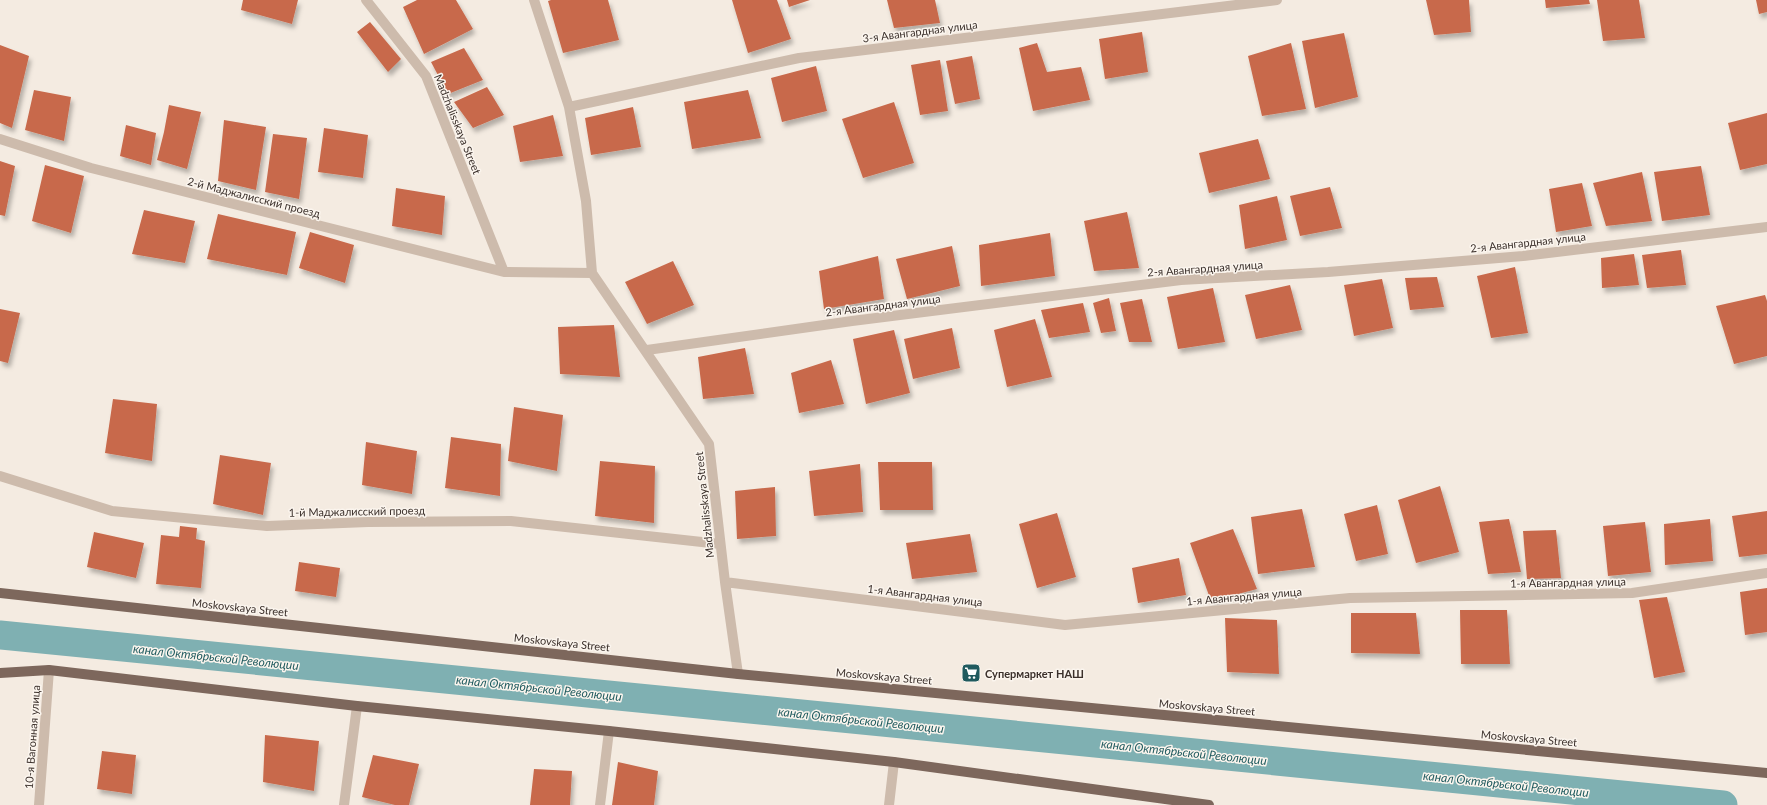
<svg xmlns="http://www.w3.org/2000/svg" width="1767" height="805" viewBox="0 0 1767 805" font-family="Lato,sans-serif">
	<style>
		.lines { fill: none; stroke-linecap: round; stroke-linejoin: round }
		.canal { stroke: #7fb0b2; stroke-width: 29 }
		.building { fill: #c8694b; filter: url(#shadow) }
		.minor { stroke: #cdbbac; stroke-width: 10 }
		.major { stroke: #7d675c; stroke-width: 10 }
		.labels { text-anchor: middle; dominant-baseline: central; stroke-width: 3; stroke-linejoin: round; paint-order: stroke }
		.street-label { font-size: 11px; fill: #3b302b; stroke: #fbf5ee }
		.poi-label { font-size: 11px; font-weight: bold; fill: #3b302b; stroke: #fbf5ee; text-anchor: start }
		.water-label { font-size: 12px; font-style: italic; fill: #1f5a5e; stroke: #fbf5ee }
	</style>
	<defs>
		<filter id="shadow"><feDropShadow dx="2.5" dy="4.5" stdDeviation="2" flood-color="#0004"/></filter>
	</defs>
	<rect width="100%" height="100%" fill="#f4ebe1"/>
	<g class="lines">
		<path class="canal" d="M 0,635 L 1723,805"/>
	</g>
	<path class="building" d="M 243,0 L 298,0 L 292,24 L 241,10 Z
		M 417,0 L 456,0 L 473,29 L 424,54 L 403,7 Z
		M 551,0 L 608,0 L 619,40 L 563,53 L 548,1 Z
		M 732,0 L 777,0 L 791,39 L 748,53 Z
		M 787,0 L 810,0 L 789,7 Z
		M 887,0 L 935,0 L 940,23 L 894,28 Z
		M 1426,0 L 1469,0 L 1471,32 L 1434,35 Z
		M 1545,0 L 1589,0 L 1590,4 L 1546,8 Z
		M 1597,0 L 1639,0 L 1645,38 L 1603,41 Z
		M 1756,0 L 1767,0 L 1767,12 L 1759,14 Z
		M 370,22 L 401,59 L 388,72 L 357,32 Z
		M 1142,32 L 1148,72 L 1105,79 L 1099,39 Z
		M 1344,33 L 1358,97 L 1315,108 L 1302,41 Z
		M 1037,43 L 1047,72 L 1081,67 L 1090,100 L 1033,111 L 1019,48 Z
		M 1291,43 L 1306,109 L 1262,116 L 1248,56 Z
		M 0,45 L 29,56 L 12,128 L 0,123 Z
		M 464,48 L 483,80 L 448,94 L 431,62 Z
		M 972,56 L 980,99 L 955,104 L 946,61 Z
		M 940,60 L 948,111 L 920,115 L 911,65 Z
		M 816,66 L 827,111 L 782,122 L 771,78 Z
		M 487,87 L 504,115 L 473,128 L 454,102 Z
		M 34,90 L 71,97 L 64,141 L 25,130 Z
		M 748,90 L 761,138 L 692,149 L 684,102 Z
		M 894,102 L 914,163 L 863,178 L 842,119 Z
		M 169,105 L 201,112 L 187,169 L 157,160 L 164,132 Z
		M 633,107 L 641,147 L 591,155 L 585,118 Z
		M 1767,113 L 1767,164 L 1740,170 L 1728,123 Z
		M 553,115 L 563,156 L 520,162 L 513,126 Z
		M 224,120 L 266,127 L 256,190 L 218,181 Z
		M 126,125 L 156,133 L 151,165 L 120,156 Z
		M 324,128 L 368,135 L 363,178 L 318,172 Z
		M 273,134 L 307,138 L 299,199 L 265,192 Z
		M 1258,139 L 1270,179 L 1209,193 L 1199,153 Z
		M 0,161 L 15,166 L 5,216 L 0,215 Z
		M 45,165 L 84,176 L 71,233 L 32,221 Z
		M 1701,166 L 1710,215 L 1662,221 L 1654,172 Z
		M 1642,172 L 1652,221 L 1606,226 L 1593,183 Z
		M 1582,183 L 1592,226 L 1556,232 L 1549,189 Z
		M 1330,187 L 1342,228 L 1300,236 L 1290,196 Z
		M 396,188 L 445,196 L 442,235 L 392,226 Z
		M 1277,196 L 1287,240 L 1245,249 L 1239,205 Z
		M 144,210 L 195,221 L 185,263 L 132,254 Z
		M 1127,212 L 1139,268 L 1094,271 L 1084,221 Z
		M 218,214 L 296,232 L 287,275 L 207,259 Z
		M 310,232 L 354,245 L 345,283 L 299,268 Z
		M 1050,233 L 1055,276 L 981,286 L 979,245 Z
		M 952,246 L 960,286 L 907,299 L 896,259 Z
		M 1681,250 L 1686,285 L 1647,288 L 1642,255 Z
		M 1634,254 L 1639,285 L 1602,288 L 1601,258 Z
		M 878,256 L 884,299 L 824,309 L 819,271 Z
		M 673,261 L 694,305 L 647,324 L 625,282 Z
		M 1515,267 L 1528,333 L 1491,338 L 1477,276 Z
		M 1437,277 L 1444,307 L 1410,310 L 1405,278 Z
		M 1382,279 L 1393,328 L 1354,336 L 1344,285 Z
		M 1290,285 L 1302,330 L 1256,339 L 1245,295 Z
		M 1213,288 L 1225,342 L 1178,349 L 1167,297 Z
		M 1765,295 L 1767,301 L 1767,356 L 1734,364 L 1716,306 Z
		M 1109,298 L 1116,331 L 1101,333 L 1093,303 Z
		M 1142,299 L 1152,342 L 1129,342 L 1120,303 Z
		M 1083,303 L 1090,332 L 1049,338 L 1041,310 Z
		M 0,309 L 20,313 L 8,363 L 0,361 Z
		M 1035,319 L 1052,377 L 1007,387 L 994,330 Z
		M 614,325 L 620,377 L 560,374 L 558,327 Z
		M 952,328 L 960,368 L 913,379 L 904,339 Z
		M 894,330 L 910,393 L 866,404 L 853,339 Z
		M 745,348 L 754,394 L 703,399 L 698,357 Z
		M 831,360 L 844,404 L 799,413 L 791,373 Z
		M 113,399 L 157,404 L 152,461 L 105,453 Z
		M 514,407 L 563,415 L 557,471 L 508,461 Z
		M 451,437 L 501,444 L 500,496 L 445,488 Z
		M 366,442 L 417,451 L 412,494 L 362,485 Z
		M 220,455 L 271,463 L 263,515 L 213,504 Z
		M 600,461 L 655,466 L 654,523 L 595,516 Z
		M 878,462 L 932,462 L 933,510 L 880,510 Z
		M 860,464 L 863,512 L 814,516 L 809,471 Z
		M 1440,486 L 1459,552 L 1416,563 L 1398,500 Z
		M 775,487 L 776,536 L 737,539 L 735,491 Z
		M 1377,505 L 1388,554 L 1356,561 L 1344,514 Z
		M 1302,509 L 1315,567 L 1258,574 L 1251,517 Z
		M 1767,511 L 1767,554 L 1739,557 L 1732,516 Z
		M 1057,513 L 1076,577 L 1037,588 L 1019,524 Z
		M 1509,519 L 1521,572 L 1488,574 L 1479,522 Z
		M 1710,519 L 1713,561 L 1665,565 L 1664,524 Z
		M 1645,522 L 1651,572 L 1608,576 L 1603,526 Z
		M 180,526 L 197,528 L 196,539 L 205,541 L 201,588 L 156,584 L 161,535 L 179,537 Z
		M 1233,529 L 1257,589 L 1211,601 L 1190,543 Z
		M 1556,530 L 1561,578 L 1527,579 L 1523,531 Z
		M 94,532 L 144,543 L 136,578 L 87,567 Z
		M 970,534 L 977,572 L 912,579 L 906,543 Z
		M 1179,558 L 1186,595 L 1138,603 L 1132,568 Z
		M 299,562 L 340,568 L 336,597 L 295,591 Z
		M 1767,588 L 1767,632 L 1745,635 L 1740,592 Z
		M 1667,597 L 1685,672 L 1654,678 L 1639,600 Z
		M 1460,610 L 1507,610 L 1510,664 L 1461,664 Z
		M 1351,613 L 1416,613 L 1420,654 L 1351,653 Z
		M 1225,618 L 1277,620 L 1279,674 L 1227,672 Z
		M 265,735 L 319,741 L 314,791 L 263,782 Z
		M 102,751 L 136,755 L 132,794 L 97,789 Z
		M 373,755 L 419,764 L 409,805 L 395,805 L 362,797 Z
		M 618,762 L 658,771 L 654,805 L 612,805 Z
		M 534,769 L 572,771 L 570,805 L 530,805 Z"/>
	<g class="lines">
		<path class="minor" d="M 366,0 L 426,76 L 504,272
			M 534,0 L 569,107 L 586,201 L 592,273
			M 569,107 L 799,58 L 1277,0
			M 0,139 L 91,168 L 504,272 L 592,273
			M 592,273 L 709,444 L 725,582 L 738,674
			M 647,350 L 852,321 L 1181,280 L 1328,272 L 1523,256 L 1767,227
			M 0,476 L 112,511 L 267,526 L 368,522 L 511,521 L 720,544
			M 725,582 L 1065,625 L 1350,598 L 1632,593 L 1767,573
			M 39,805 L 49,670
			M 344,805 L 357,706
			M 600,805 L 609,731
			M 889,805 L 894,762"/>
		<path class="major" d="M 0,593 L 738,674 L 1767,773
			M 0,673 L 49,670 L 357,706 L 609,731 L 894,762 L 1209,805"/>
	</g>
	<defs>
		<g id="supermarket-square" transform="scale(1)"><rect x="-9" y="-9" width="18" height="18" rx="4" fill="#1f5a5e" stroke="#fbf5ee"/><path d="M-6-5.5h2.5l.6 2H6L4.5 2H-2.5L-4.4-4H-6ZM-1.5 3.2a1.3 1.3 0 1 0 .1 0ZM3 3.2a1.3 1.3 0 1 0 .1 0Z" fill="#fff"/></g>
	</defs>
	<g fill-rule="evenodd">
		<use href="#supermarket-square" x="971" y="673"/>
	</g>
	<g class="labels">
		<g class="street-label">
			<text transform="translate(920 31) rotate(-7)">3-я Авангардная улица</text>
			<text transform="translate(458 124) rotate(68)">Madzhalisskaya Street</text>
			<text transform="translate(254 197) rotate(14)">2-й Маджалисский проезд</text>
			<text transform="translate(1528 242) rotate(-6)">2-я Авангардная улица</text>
			<text transform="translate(1205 268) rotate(-4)">2-я Авангардная улица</text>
			<text transform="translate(883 305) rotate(-7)">2-я Авангардная улица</text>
			<text transform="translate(704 505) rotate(-96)">Madzhalisskaya Street</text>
			<text transform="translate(357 511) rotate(-1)">1-й Маджалисский проезд</text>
			<text transform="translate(1568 582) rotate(-1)">1-я Авангардная улица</text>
			<text transform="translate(925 595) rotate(7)">1-я Авангардная улица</text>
			<text transform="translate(1244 596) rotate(-5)">1-я Авангардная улица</text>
			<text transform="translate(240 607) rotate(6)">Moskovskaya Street</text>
			<text transform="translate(562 642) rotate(6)">Moskovskaya Street</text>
			<text transform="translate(884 676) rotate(5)">Moskovskaya Street</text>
			<text transform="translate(1207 707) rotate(5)">Moskovskaya Street</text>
			<text transform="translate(32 737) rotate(-86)">10-я Вагонная улица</text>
			<text transform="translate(1529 738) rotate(5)">Moskovskaya Street</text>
		</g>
		<g class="poi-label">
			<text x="985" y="673">Супермаркет НАШ</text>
		</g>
		<g class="water-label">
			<text transform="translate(216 657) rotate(6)">канал Октябрьской Революции</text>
			<text transform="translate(539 688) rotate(6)">канал Октябрьской Революции</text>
			<text transform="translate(861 720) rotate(6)">канал Октябрьской Революции</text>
			<text transform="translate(1184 752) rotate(6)">канал Октябрьской Революции</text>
			<text transform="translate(1506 784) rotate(6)">канал Октябрьской Революции</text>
		</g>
	</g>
</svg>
